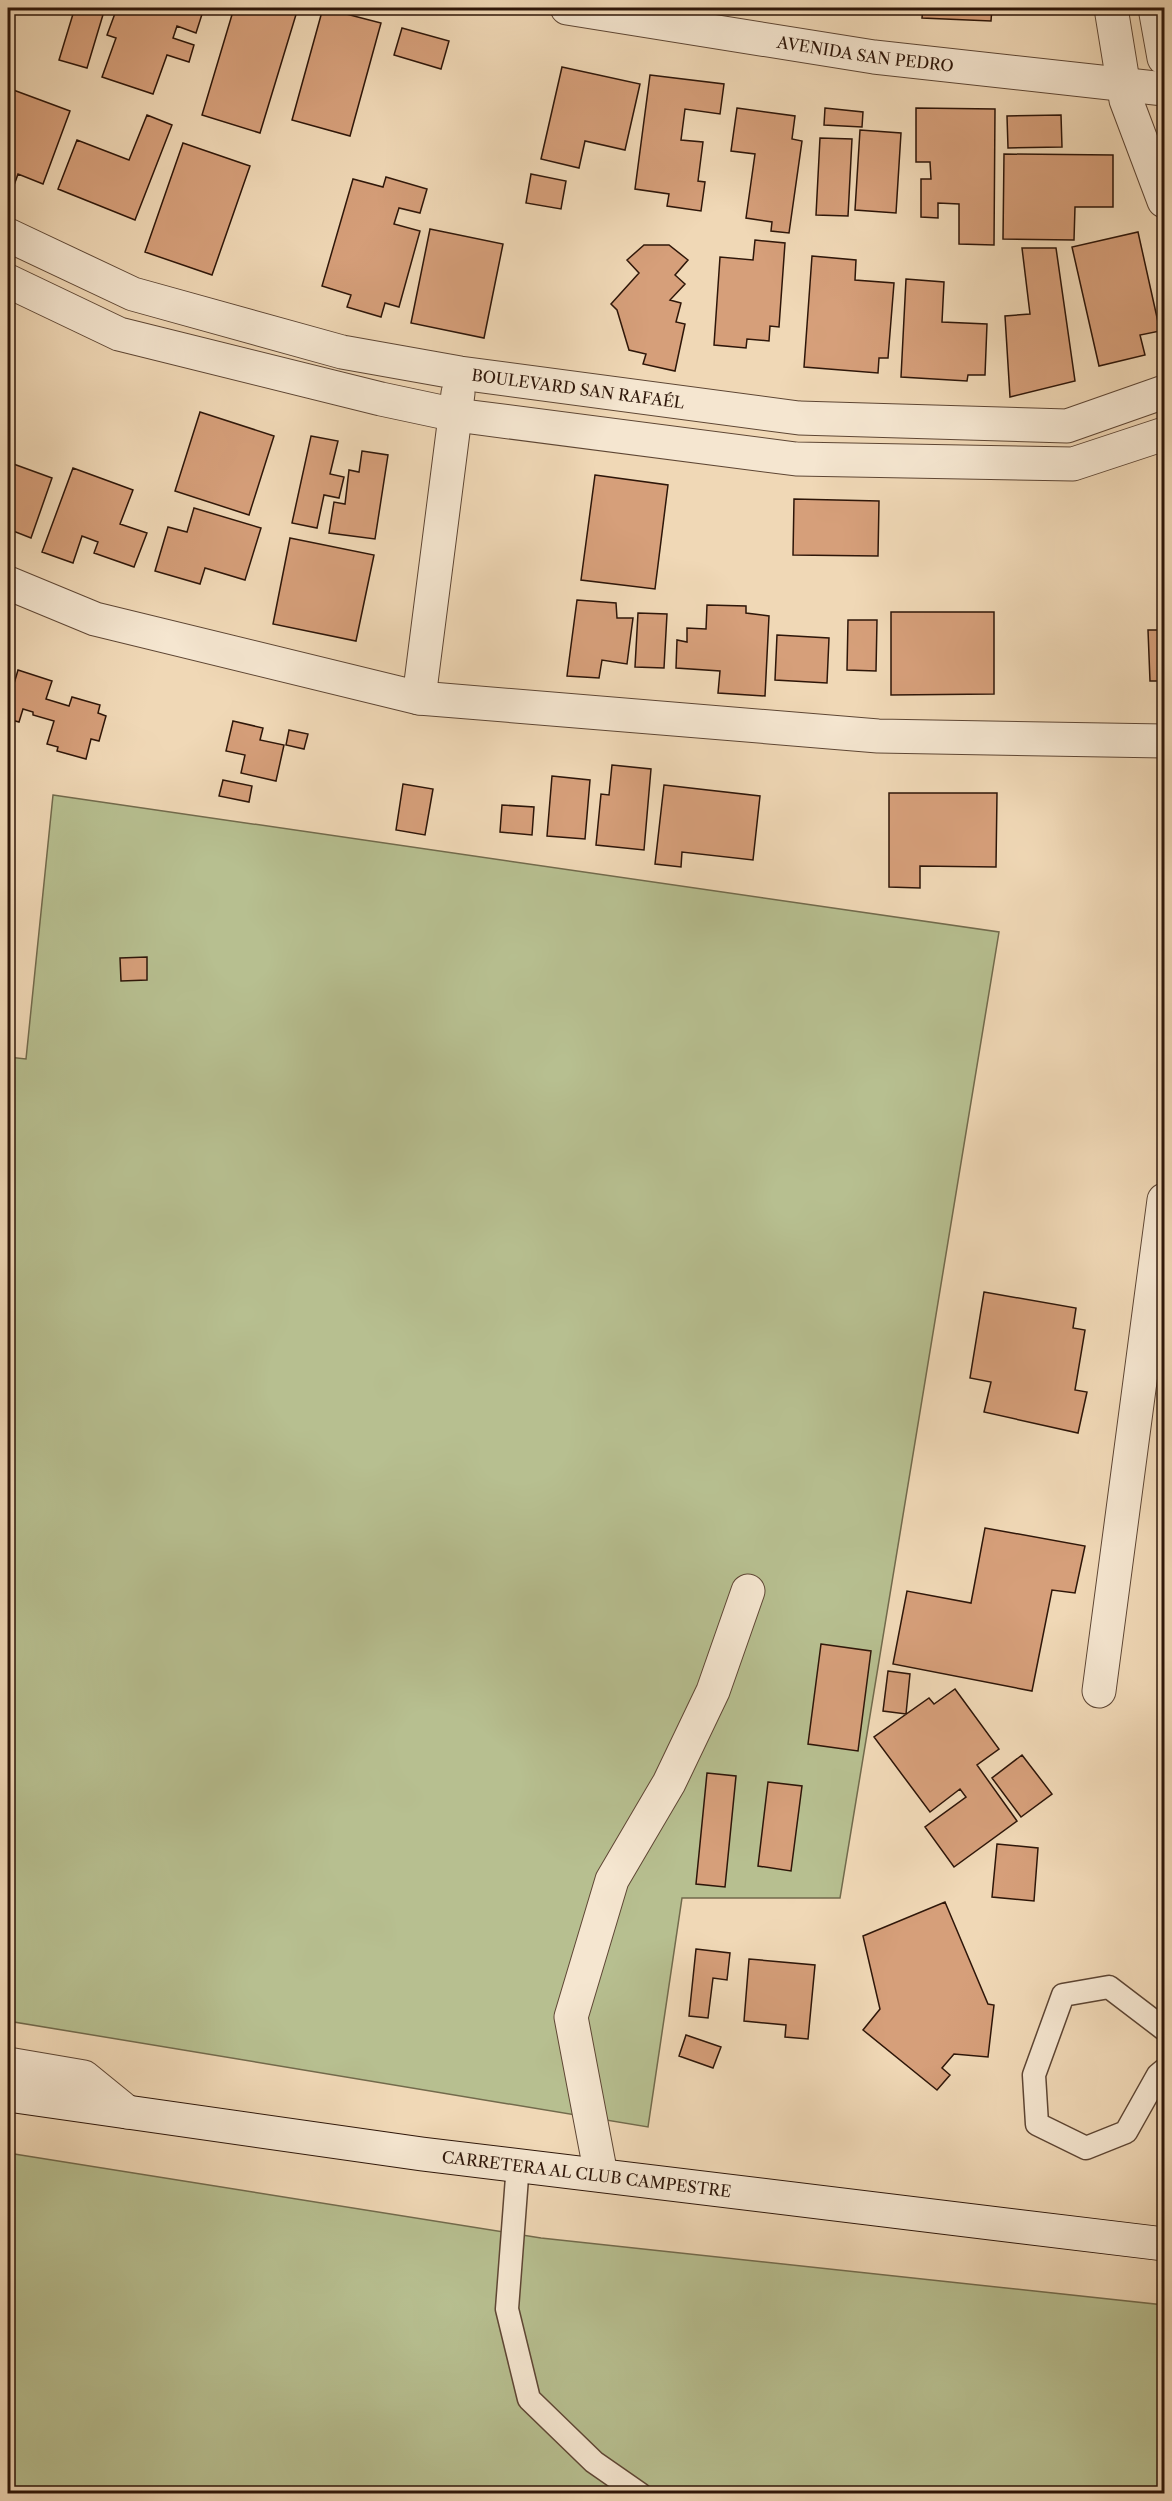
<svg xmlns="http://www.w3.org/2000/svg" width="1172" height="2501" viewBox="0 0 1172 2501" font-family="'Libre Caslon Text',serif">
	<style>
		.green { fill: #b7bf90; stroke: #726a4c; stroke-width: 1.5 }
		.building { fill: #d69f7a; stroke: #2e1609; stroke-width: 1.5 }
		.lines { fill: none; stroke-linecap: round; stroke-linejoin: round }
		.lane-casing { stroke: #5e4634; stroke-width: 25 }
		.street-casing { stroke: #5e4634; stroke-width: 35 }
		.secondary-casing { stroke: #2e1609; stroke-width: 35 }
		.lane { stroke: #f5e6d0; stroke-width: 22 }
		.street { stroke: #f5e6d0; stroke-width: 33 }
		.secondary { stroke: #f5e6d0; stroke-width: 33 }
		.labels { text-anchor: middle; dominant-baseline: central; stroke-width: 6; stroke-linejoin: round; paint-order: stroke }
		.street-label { font-size: 16px; fill: #2e1609; stroke: #f5e6d0 }
	</style>
	<rect width="100%" height="100%" fill="#f0d8b6"/>
	<filter id="stains"><feTurbulence type="fractalNoise" baseFrequency=".00333" numOctaves="4"/><feColorMatrix values="0 0 0 0 .2 0 0 0 0 .09 0 0 0 0 .02 0 0 0 .5 -.17"/></filter>
	<radialGradient id="worn" r=".72"><stop offset=".6" stop-color="#630" stop-opacity="0"/><stop offset="1" stop-color="#630" stop-opacity=".3"/></radialGradient>
	<path class="green" d="M 53,795 L 999,932 L 840,1898 L 682,1898 L 648,2127 L 8,2021 L 8,1057 L 26,1059 Z
		M 8,2153 L 541,2238 L 1164,2305 L 1164,2493 L 8,2493 Z"/>
	<path class="building" d="M 51,8 L 105,8 L 87,68 L 59,60 L 73,14 Z
		M 117,8 L 204,8 L 196,33 L 177,26 L 173,38 L 194,45 L 189,62 L 167,55 L 153,94 L 102,77 L 116,38 L 107,35 Z
		M 234,8 L 298,8 L 260,133 L 202,115 Z
		M 323,8 L 381,23 L 350,136 L 292,120 Z
		M 923,8 L 992,8 L 991,21 L 922,18 Z
		M 402,28 L 449,41 L 441,69 L 394,55 Z
		M 562,67 L 640,84 L 625,150 L 585,141 L 579,168 L 541,159 Z
		M 650,75 L 724,84 L 720,114 L 685,109 L 681,140 L 703,142 L 698,181 L 705,182 L 701,211 L 667,206 L 669,194 L 635,189 Z
		M 8,88 L 70,111 L 43,184 L 18,174 L 12,191 L 8,189 Z
		M 737,108 L 795,116 L 792,139 L 802,141 L 789,233 L 771,231 L 772,222 L 746,218 L 755,154 L 731,151 Z
		M 825,108 L 863,112 L 862,127 L 824,125 Z
		M 916,108 L 995,109 L 994,245 L 959,244 L 959,204 L 938,203 L 938,218 L 921,217 L 921,179 L 931,179 L 930,162 L 916,162 Z
		M 147,115 L 172,125 L 135,220 L 58,189 L 77,140 L 129,160 Z
		M 1061,115 L 1062,147 L 1008,148 L 1007,116 Z
		M 860,130 L 901,133 L 896,213 L 855,210 Z
		M 820,138 L 852,139 L 848,216 L 816,215 Z
		M 183,143 L 250,166 L 212,275 L 145,252 Z
		M 1004,154 L 1113,155 L 1113,207 L 1075,207 L 1074,240 L 1003,239 Z
		M 531,174 L 566,181 L 561,209 L 526,203 Z
		M 386,177 L 427,189 L 420,213 L 399,208 L 394,224 L 420,231 L 399,307 L 385,303 L 381,317 L 347,307 L 351,295 L 322,286 L 353,179 L 383,187 Z
		M 430,229 L 503,244 L 484,338 L 411,323 Z
		M 1138,232 L 1160,331 L 1140,335 L 1145,355 L 1099,366 L 1072,247 Z
		M 755,240 L 785,243 L 779,327 L 770,326 L 769,341 L 747,339 L 746,348 L 714,345 L 720,257 L 753,260 Z
		M 644,245 L 669,245 L 688,260 L 675,275 L 685,284 L 670,300 L 681,303 L 676,322 L 685,324 L 675,371 L 643,364 L 646,354 L 629,350 L 617,310 L 611,304 L 639,273 L 627,260 Z
		M 1022,248 L 1056,248 L 1075,381 L 1010,397 L 1005,316 L 1030,314 Z
		M 812,256 L 856,260 L 855,280 L 894,283 L 888,358 L 879,358 L 878,373 L 804,367 Z
		M 906,279 L 944,282 L 942,322 L 987,324 L 985,375 L 968,375 L 967,381 L 901,377 Z
		M 200,412 L 274,436 L 249,515 L 175,491 Z
		M 311,436 L 338,441 L 330,474 L 344,477 L 339,498 L 324,495 L 317,528 L 292,523 Z
		M 362,451 L 388,455 L 375,539 L 329,533 L 334,502 L 345,504 L 349,470 L 359,472 Z
		M 8,462 L 52,478 L 31,538 L 8,529 Z
		M 73,468 L 133,490 L 120,524 L 147,533 L 134,567 L 94,553 L 98,542 L 82,536 L 73,563 L 42,552 Z
		M 595,475 L 668,485 L 655,589 L 581,580 Z
		M 794,499 L 879,501 L 878,556 L 793,555 Z
		M 194,508 L 261,528 L 245,580 L 205,568 L 200,584 L 155,571 L 168,527 L 187,532 Z
		M 290,538 L 374,555 L 356,641 L 273,624 Z
		M 577,600 L 616,603 L 617,618 L 633,618 L 627,664 L 602,660 L 599,678 L 567,676 Z
		M 707,605 L 746,606 L 746,613 L 769,616 L 765,696 L 718,693 L 720,671 L 676,668 L 677,640 L 687,642 L 687,628 L 706,629 Z
		M 891,612 L 994,612 L 994,694 L 891,695 Z
		M 638,613 L 667,614 L 664,668 L 635,667 Z
		M 848,620 L 877,620 L 876,671 L 847,670 Z
		M 1148,630 L 1164,630 L 1164,681 L 1150,681 Z
		M 777,635 L 829,638 L 827,683 L 775,680 Z
		M 18,670 L 52,681 L 46,699 L 69,706 L 72,697 L 100,705 L 98,713 L 106,716 L 99,741 L 91,739 L 86,759 L 57,751 L 58,747 L 47,744 L 54,721 L 33,715 L 33,712 L 23,709 L 19,722 L 8,719 L 12,706 L 8,704 Z
		M 233,721 L 263,728 L 260,740 L 284,745 L 276,781 L 241,773 L 245,755 L 226,751 Z
		M 289,730 L 308,734 L 304,749 L 286,745 Z
		M 612,765 L 651,769 L 644,850 L 596,845 L 601,794 L 609,795 Z
		M 552,776 L 590,780 L 585,839 L 547,836 Z
		M 223,780 L 252,786 L 249,802 L 219,796 Z
		M 403,784 L 433,789 L 425,835 L 396,830 Z
		M 664,785 L 760,796 L 753,860 L 682,852 L 681,867 L 655,864 Z
		M 889,793 L 997,793 L 996,867 L 920,866 L 920,888 L 889,887 Z
		M 502,805 L 534,807 L 532,835 L 500,832 Z
		M 147,957 L 147,980 L 121,981 L 120,958 Z
		M 984,1292 L 1076,1308 L 1073,1328 L 1085,1330 L 1075,1390 L 1087,1392 L 1078,1433 L 984,1412 L 991,1382 L 970,1378 Z
		M 985,1528 L 1085,1546 L 1075,1593 L 1052,1590 L 1032,1691 L 893,1664 L 907,1591 L 971,1603 Z
		M 821,1644 L 871,1651 L 858,1751 L 808,1744 Z
		M 888,1671 L 910,1674 L 906,1714 L 883,1711 Z
		M 955,1689 L 999,1749 L 977,1765 L 1017,1821 L 954,1867 L 925,1827 L 966,1797 L 960,1789 L 930,1812 L 874,1737 L 929,1698 L 934,1704 Z
		M 1022,1755 L 1052,1794 L 1021,1817 L 992,1778 Z
		M 707,1773 L 736,1776 L 725,1887 L 696,1884 Z
		M 768,1782 L 802,1786 L 791,1871 L 758,1866 Z
		M 997,1844 L 1038,1848 L 1034,1901 L 992,1897 Z
		M 945,1902 L 988,2004 L 994,2005 L 988,2057 L 954,2054 L 942,2068 L 950,2075 L 937,2090 L 863,2030 L 880,2009 L 863,1936 Z
		M 696,1949 L 730,1953 L 727,1980 L 713,1978 L 708,2018 L 689,2016 Z
		M 749,1959 L 815,1965 L 808,2039 L 785,2037 L 786,2025 L 744,2021 Z
		M 686,2035 L 721,2047 L 713,2068 L 679,2056 Z"/>
	<g class="lines">
		<g class="lane-casing">
			<path id="lane" d="M 1164,2029 L 1109,1987 L 1063,1995 L 1034,2075 L 1037,2124 L 1086,2148 L 1126,2132 L 1158,2075 L 1164,2070
				M 518,2164 L 507,2309 L 529,2399 L 594,2462 L 640,2494"/>
		</g>
		<g class="street-casing">
			<g id="street">
				<path id="s1" d="M 567,8 L 874,57 L 1164,89"/>
				<path d="M 1111,8 L 1126,100 L 1164,201"/>
				<path d="M 1155,8 L 1164,58"/>
				<path id="s2" d="M 8,235 L 133,294 L 342,352 L 460,373 L 799,418 L 1067,426 L 1164,392"/>
				<path d="M 8,281 L 119,334 L 381,399 L 456,415 L 796,459 L 1073,464 L 1164,434"/>
				<path d="M 8,583 L 95,619 L 419,698 L 878,736 L 1164,741"/>
				<path d="M 419,698 L 458,393"/>
				<path d="M 1099,1691 L 1164,1200"/>
				<path d="M 8,2064 L 84,2077 L 127,2112"/>
				<path d="M 601,2175 L 571,2017 L 612,1880 L 669,1783 L 713,1691 L 748,1591"/>
			</g>
		</g>
		<g class="secondary-casing">
			<g id="secondary">
				<path id="s3" d="M 8,2095 L 422,2154 L 1164,2244"/>
			</g>
		</g>
		<use href="#lane" class="lane"/>
		<use href="#street" class="street"/>
		<use href="#secondary" class="secondary"/>
	</g>
	<g class="labels">
		<g class="street-label">
			<text stroke="none"><textPath href="#s1" startOffset="302">AVENIDA SAN PEDRO</textPath></text>
			<text stroke="none"><textPath href="#s2" startOffset="594">BOULEVARD SAN RAFAÉL</textPath></text>
			<text stroke="none"><textPath href="#s3" startOffset="584">CARRETERA AL CLUB CAMPESTRE</textPath></text>
		</g>
	</g>
	<rect width="1172" height="2501" fill="none" stroke="#f0d8b6" stroke-width="30"/>
	<rect x="9" y="9" width="1154" height="2483" fill="none" stroke="#2e1609" stroke-width="3"/>
	<rect x="15" y="15" width="1142" height="2471" fill="none" stroke="#2e1609" stroke-width="1.5"/>
	<rect width="100%" height="100%" filter="url(#stains)"/>
	<rect width="100%" height="100%" fill="url(#worn)"/>
</svg>
